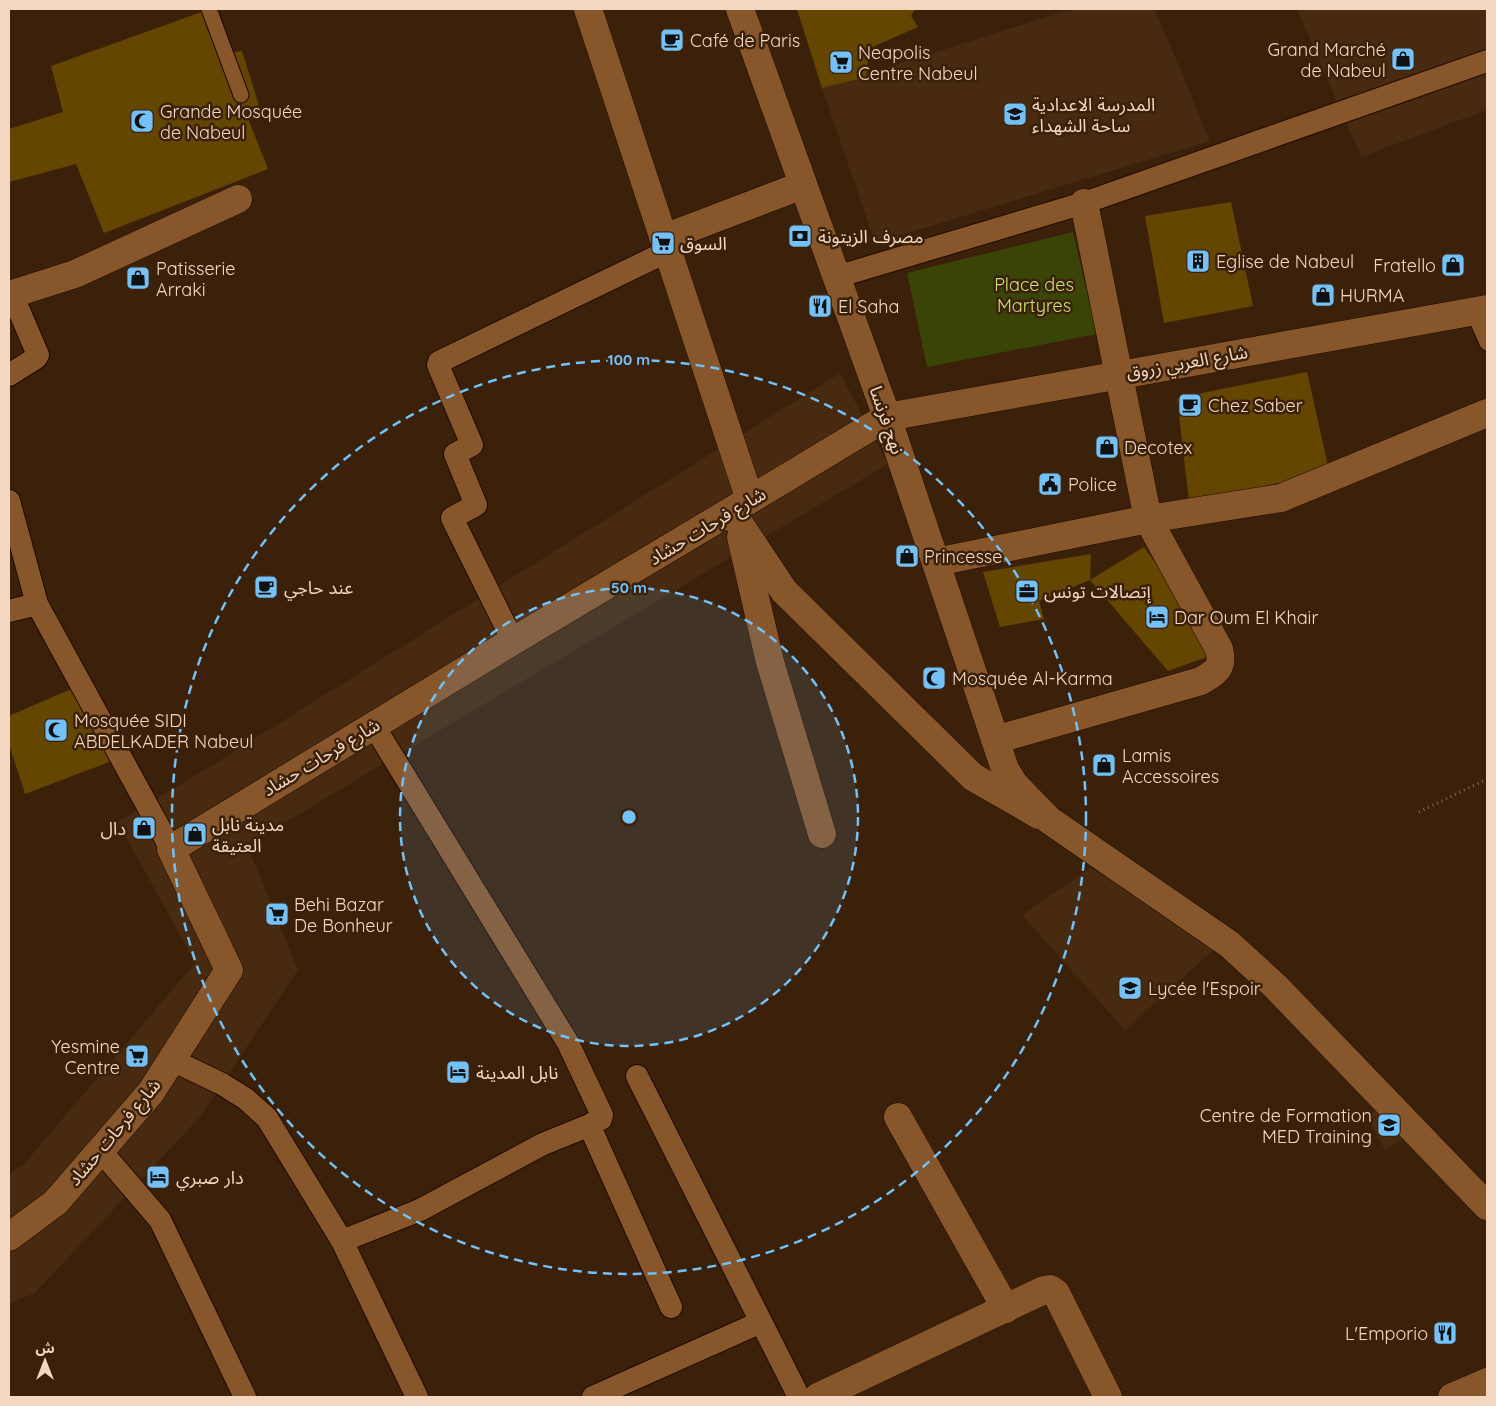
<svg xmlns="http://www.w3.org/2000/svg" width="1496" height="1406" viewBox="0 0 1496 1406" font-family="Quicksand,'Noto Sans Arabic',sans-serif">
	<style>
		.built { fill: #472a0f }
		.green { fill: #394406 }
		.building { fill: #654600 }
		.lines { fill: none; stroke-linecap: round; stroke-linejoin: round }
		.service-casing { stroke: #210900; stroke-width: 17 }
		.pedestrian-casing { stroke: #210900; stroke-width: 24 }
		.minor-casing { stroke: #210900; stroke-width: 29 }
		.tertiary-casing { stroke: #210900; stroke-width: 29 }
		.path { stroke: #886d56; stroke-width: 3; stroke-dasharray: 1 4; stroke-linecap: butt }
		.service { stroke: #87562b; stroke-width: 15 }
		.pedestrian { stroke: #87562b; stroke-width: 22 }
		.minor { stroke: #87562b; stroke-width: 28 }
		.tertiary { stroke: #87562b; stroke-width: 28 }
		.ring { fill: none; stroke: #73c1f6; stroke-width: 2.5; stroke-dasharray: 9 6 }
		.labels { text-anchor: middle; dominant-baseline: central; stroke-width: 5; stroke-linejoin: round; paint-order: stroke }
		.poi-label { font-size: 18px; fill: #f4d7c1; stroke: #3b210a; text-anchor: start }
		.park-label { font-size: 18px; fill: #c7e076; stroke: #3b210a }
		.street-label { font-size: 18px; fill: #f4d7c1; stroke: #3b210a }
		.centre { fill: #73c1f6; stroke: #3b210a; stroke-width: 2.5 }
		.ring-label { font-size: 15px; text-anchor: middle; font-weight: bold; fill: #73c1f6; stroke: #3b210a; stroke-width: 5; stroke-linejoin: round; paint-order: stroke }
	</style>
	<rect width="100%" height="100%" fill="#3b210a"/>
	<path class="built" d="M 1072,9 L 1155,9 L 1210,141 L 875,243 L 822,88 Z
		M 1297,9 L 1487,9 L 1487,110 L 1361,157 Z
		M 840,373 L 888,464 L 247,845 L 298,970 L 200,1117 L 35,1293 L 9,1304 L 9,1174 L 24,1164 L 195,963 L 118,822 L 198,774 Z
		M 1090,868 L 1219,945 L 1125,1030 L 1022,915 Z
		M 1390,1099 L 1411,1134 L 1385,1150 L 1367,1116 Z"/>
	<path class="green" d="M 1073,232 L 1097,334 L 927,367 L 907,273 Z"/>
	<path class="building" d="M 210,9 L 229,53 L 242,51 L 259,106 L 245,111 L 268,169 L 104,233 L 76,164 L 9,182 L 9,129 L 63,112 L 51,66 Z
		M 797,9 L 915,9 L 911,16 L 918,27 L 870,48 L 866,77 L 822,88 Z
		M 1231,202 L 1253,306 L 1164,323 L 1145,216 Z
		M 1307,372 L 1328,466 L 1284,482 L 1189,501 L 1177,398 Z
		M 1144,547 L 1218,653 L 1168,671 L 1090,580 Z
		M 1091,554 L 1090,580 L 1039,601 L 1044,619 L 1000,627 L 983,572 Z
		M 80,685 L 117,759 L 25,794 L 9,744 L 9,716 Z"/>
	<g class="lines">
		<g class="service-casing">
			<path id="service" d="M 209,9 L 241,95
				M 1473,311 L 1487,343"/>
		</g>
		<g class="pedestrian-casing">
			<path id="pedestrian" d="M 836,277 L 1084,203 L 1487,61
				M 9,375 L 36,358 L 38,355 L 12,294
				M 9,501 L 37,604 L 9,611
				M 37,604 L 171,849
				M 513,641 L 452,518 L 476,505 L 455,454 L 472,445 L 438,365 L 439,362 L 668,251
				M 374,726 L 568,1043 L 602,1115 L 601,1119 L 591,1124 L 590,1127 L 671,1307
				M 172,1060 L 222,1084 L 246,1099 L 267,1118 L 342,1241 L 417,1397
				M 637,1076 L 799,1397
				M 100,1150 L 160,1220 L 245,1397
				M 342,1241 L 420,1210 L 543,1144 L 590,1125
				M 593,1397 L 761,1322"/>
		</g>
		<g class="minor-casing">
			<path id="minor" d="M 588,9 L 750,500
				M 664,238 L 803,185
				M 9,295 L 75,274 L 238,199
				M 731,511 L 784,591 L 973,777 L 1039,815
				M 741,537 L 770,662 L 822,834
				M 936,562 L 1148,519 L 1281,498 L 1487,413
				M 995,740 L 1201,681 C 1216,672 1224,668 1219,649 L 1148,519 L 1084,203
				M 898,1117 L 1006,1309
				M 9,1237 L 56,1202 L 151,1092 L 229,970 L 171,849 L 513,641 L 731,511 L 887,417 L 1487,309
				M 818,1397 L 1044,1290 L 1050,1289 L 1056,1293 L 1108,1397
				M 1452,1397 L 1487,1382"/>
		</g>
		<g class="tertiary-casing">
			<path id="tertiary" d="M 740,9 L 887,417 L 1005,769 L 1014,784 L 1049,820 L 1229,944 L 1275,986 L 1487,1206"/>
		</g>
		<path class="path" d="M 1419,812 L 1487,779"/>
		<use href="#service" class="service"/>
		<use href="#pedestrian" class="pedestrian"/>
		<use href="#minor" class="minor"/>
		<use href="#tertiary" class="tertiary"/>
	</g>
	<circle cx="629" cy="817" r="229" fill="#73c1f6" fill-opacity=".12"/>
	<g class="ring">
		<circle cx="629" cy="817" r="229"/>
		<circle cx="629" cy="817" r="457"/>
	</g>
	<defs>
		<g id="cafe-square" transform="scale(1.25)"><rect x="-9" y="-9" width="18" height="18" rx="4" fill="#73c1f6" stroke="#3b210a"/><path d="M-5.5-4.5H6V0H3Q3 3.5 0 3.5H-2.5Q-5.5 3.5-5.5 0ZM3-3.2v2h1.7v-2ZM-6 4.5H4V6H-6Z" fill="#111"/></g>
		<g id="shop-square" transform="scale(1.25)"><rect x="-9" y="-9" width="18" height="18" rx="4" fill="#73c1f6" stroke="#3b210a"/><path d="M-5-2.5h2.3a2.7 3.5 0 0 1 5.4 0H5L5.5 6h-11ZM-1.5-2.5h3a1.5 2.3 0 0 0-3 0Z" fill="#111"/></g>
		<g id="supermarket-square" transform="scale(1.25)"><rect x="-9" y="-9" width="18" height="18" rx="4" fill="#73c1f6" stroke="#3b210a"/><path d="M-6-5.5h2.5l.6 2H6L4.5 2H-2.5L-4.4-4H-6ZM-1.5 3.2a1.3 1.3 0 1 0 .1 0ZM3 3.2a1.3 1.3 0 1 0 .1 0Z" fill="#111"/></g>
		<g id="university-square" transform="scale(1.25)"><rect x="-9" y="-9" width="18" height="18" rx="4" fill="#73c1f6" stroke="#3b210a"/><path d="M0-5L7-2L0 1L-7-2ZM-4 1L0 2.5L4 1V4Q0 6-4 4Z" fill="#111"/></g>
		<g id="mosque-square" transform="scale(1.25)"><rect x="-9" y="-9" width="18" height="18" rx="4" fill="#73c1f6" stroke="#3b210a"/><path d="M3.5-4.9A6 6 0 1 0 3.5 4.9A5 5 0 1 1 3.5-4.9Z" fill="#111"/></g>
		<g id="bank-square" transform="scale(1.25)"><rect x="-9" y="-9" width="18" height="18" rx="4" fill="#73c1f6" stroke="#3b210a"/><path d="M-6-4H6V4H-6ZM0-2.3a2.3 2.3 0 1 0 0 4.6a2.3 2.3 0 1 0 0-4.6Z" fill="#111"/></g>
		<g id="building-square" transform="scale(1.25)"><rect x="-9" y="-9" width="18" height="18" rx="4" fill="#73c1f6" stroke="#3b210a"/><path d="M-4-6H4V6H1V3H-1V6H-4ZM-2.5-4.3h1.7v1.8h-1.7ZM.8-4.3h1.7v1.8H.8ZM-2.5-1h1.7V.8h-1.7ZM.8-1h1.7V.8H.8Z" fill="#111"/></g>
		<g id="restaurant-square" transform="scale(1.25)"><rect x="-9" y="-9" width="18" height="18" rx="4" fill="#73c1f6" stroke="#3b210a"/><path d="M-5-6h1v4h1v-4h1v4h1v-4h1v5L-1.5 .5V6h-2V.5L-5-1ZM5-6V6H3V1.5H1.5Q1.5-4 5-6Z" fill="#111"/></g>
		<g id="civic-square" transform="scale(1.25)"><rect x="-9" y="-9" width="18" height="18" rx="4" fill="#73c1f6" stroke="#3b210a"/><path d="M-.6-6.5H3V-4.5H.6V-3L4-1V1h2V6H-6V1h2V-1L-.6-3ZM-1.2 2.5V6h2.4V2.5Z" fill="#111"/></g>
		<g id="office-square" transform="scale(1.25)"><rect x="-9" y="-9" width="18" height="18" rx="4" fill="#73c1f6" stroke="#3b210a"/><path d="M-6-3h4V-5.5h4V-3h4V5H-6ZM-1-4.5V-3h2v-1.5ZM-6 0V1H6V0Z" fill="#111"/></g>
		<g id="hotel-square" transform="scale(1.25)"><rect x="-9" y="-9" width="18" height="18" rx="4" fill="#73c1f6" stroke="#3b210a"/><path d="M-6-4.5h1.5V1H6V5H4.5V3h-9V5H-6ZM-4 0a1.8 1.8 0 1 1 3.6 0ZM.5 0V-2.5h3Q6-2.5 6 0Z" fill="#111"/></g>
	</defs>
	<g fill-rule="evenodd">
		<use href="#cafe-square" x="672" y="40"/>
		<use href="#shop-square" x="1403" y="59"/>
		<use href="#supermarket-square" x="841" y="62"/>
		<use href="#university-square" x="1015" y="114"/>
		<use href="#mosque-square" x="142" y="121"/>
		<use href="#bank-square" x="800" y="236"/>
		<use href="#supermarket-square" x="663" y="243"/>
		<use href="#building-square" x="1198" y="261"/>
		<use href="#shop-square" x="1453" y="265"/>
		<use href="#shop-square" x="138" y="278"/>
		<use href="#shop-square" x="1323" y="295"/>
		<use href="#restaurant-square" x="820" y="306"/>
		<use href="#cafe-square" x="1190" y="405"/>
		<use href="#shop-square" x="1107" y="447"/>
		<use href="#civic-square" x="1050" y="484"/>
		<use href="#shop-square" x="907" y="556"/>
		<use href="#cafe-square" x="266" y="587"/>
		<use href="#office-square" x="1027" y="591"/>
		<use href="#hotel-square" x="1157" y="617"/>
		<use href="#mosque-square" x="934" y="678"/>
		<use href="#mosque-square" x="56" y="730"/>
		<use href="#shop-square" x="1104" y="765"/>
		<use href="#shop-square" x="144" y="828"/>
		<use href="#shop-square" x="195" y="834"/>
		<use href="#supermarket-square" x="277" y="914"/>
		<use href="#university-square" x="1130" y="988"/>
		<use href="#supermarket-square" x="137" y="1056"/>
		<use href="#hotel-square" x="458" y="1072"/>
		<use href="#university-square" x="1389" y="1125"/>
		<use href="#hotel-square" x="158" y="1177"/>
		<use href="#restaurant-square" x="1445" y="1333"/>
	</g>
	<g class="labels">
		<g class="poi-label">
			<text x="690" y="40">Café de Paris</text>
			<text x="1386" y="49" text-anchor="end">Grand Marché<tspan x="1386" dy="21">de Nabeul</tspan></text>
			<text x="858" y="52">Neapolis<tspan x="858" dy="21">Centre Nabeul</tspan></text>
			<text x="1032" y="104">المدرسة الاعدادية<tspan x="1032" dy="21">ساحة الشهداء</tspan></text>
			<text x="160" y="111">Grande Mosquée<tspan x="160" dy="21">de Nabeul</tspan></text>
			<text x="818" y="236">مصرف الزيتونة</text>
			<text x="680" y="243">السوق</text>
			<text x="1216" y="261">Eglise de Nabeul</text>
			<text x="1436" y="265" text-anchor="end">Fratello</text>
			<text x="156" y="268">Patisserie<tspan x="156" dy="21">Arraki</tspan></text>
			<text x="1340" y="295">HURMA</text>
			<text x="838" y="306">El Saha</text>
			<text x="1208" y="405">Chez Saber</text>
			<text x="1124" y="447">Decotex</text>
			<text x="1068" y="484">Police</text>
			<text x="924" y="556">Princesse</text>
			<text x="284" y="587">عند حاجي</text>
			<text x="1044" y="591">إتصالات تونس</text>
			<text x="1174" y="617">Dar Oum El Khair</text>
			<text x="952" y="678">Mosquée Al-Karma</text>
			<text x="74" y="720">Mosquée SIDI<tspan x="74" dy="21">ABDELKADER Nabeul</tspan></text>
			<text x="1122" y="755">Lamis<tspan x="1122" dy="21">Accessoires</tspan></text>
			<text x="212" y="824">مدينة نابل<tspan x="212" dy="21">العتيقة</tspan></text>
			<text x="126" y="828" text-anchor="end">دال</text>
			<text x="294" y="904">Behi Bazar<tspan x="294" dy="21">De Bonheur</tspan></text>
			<text x="1148" y="988">Lycée l'Espoir</text>
			<text x="120" y="1046" text-anchor="end">Yesmine<tspan x="120" dy="21">Centre</tspan></text>
			<text x="476" y="1072">نابل المدينة</text>
			<text x="1372" y="1115" text-anchor="end">Centre de Formation<tspan x="1372" dy="21">MED Training</tspan></text>
			<text x="176" y="1177">دار صبري</text>
			<text x="1428" y="1333" text-anchor="end">L'Emporio</text>
		</g>
		<g class="park-label">
			<text x="1034" y="284">Place des<tspan x="1034" dy="21">Martyres</tspan></text>
		</g>
		<g class="street-label">
			<text transform="translate(1187 362) rotate(-10)">شارع العربي زروق</text>
			<text transform="translate(887 420) rotate(71)">نهج فرنسا</text>
			<text transform="translate(707 526) rotate(-31)">شارع فرحات حشاد</text>
			<text transform="translate(321 757) rotate(-31)">شارع فرحات حشاد</text>
			<text transform="translate(114 1132) rotate(-50)">شارع فرحات حشاد</text>
		</g>
	</g>
	<circle cx="629" cy="817" r="8" class="centre"/>
	<g class="ring-label">
		<text x="629" y="365">100 m</text>
		<text x="629" y="593">50 m</text>
	</g>
	<rect width="1496" height="1406" fill="none" stroke="#f4d7c1" stroke-width="20"/>
	<g transform="translate(45 1361)" stroke="#3b210a" stroke-width="4" paint-order="stroke">
	<path d="M0-4L9 19L0 12L-9 19Z" fill="#f4d7c1"/>
	<text y="-8" font-size="14" font-weight="bold" text-anchor="middle" fill="#f4d7c1">ش</text>
	</g>
</svg>
